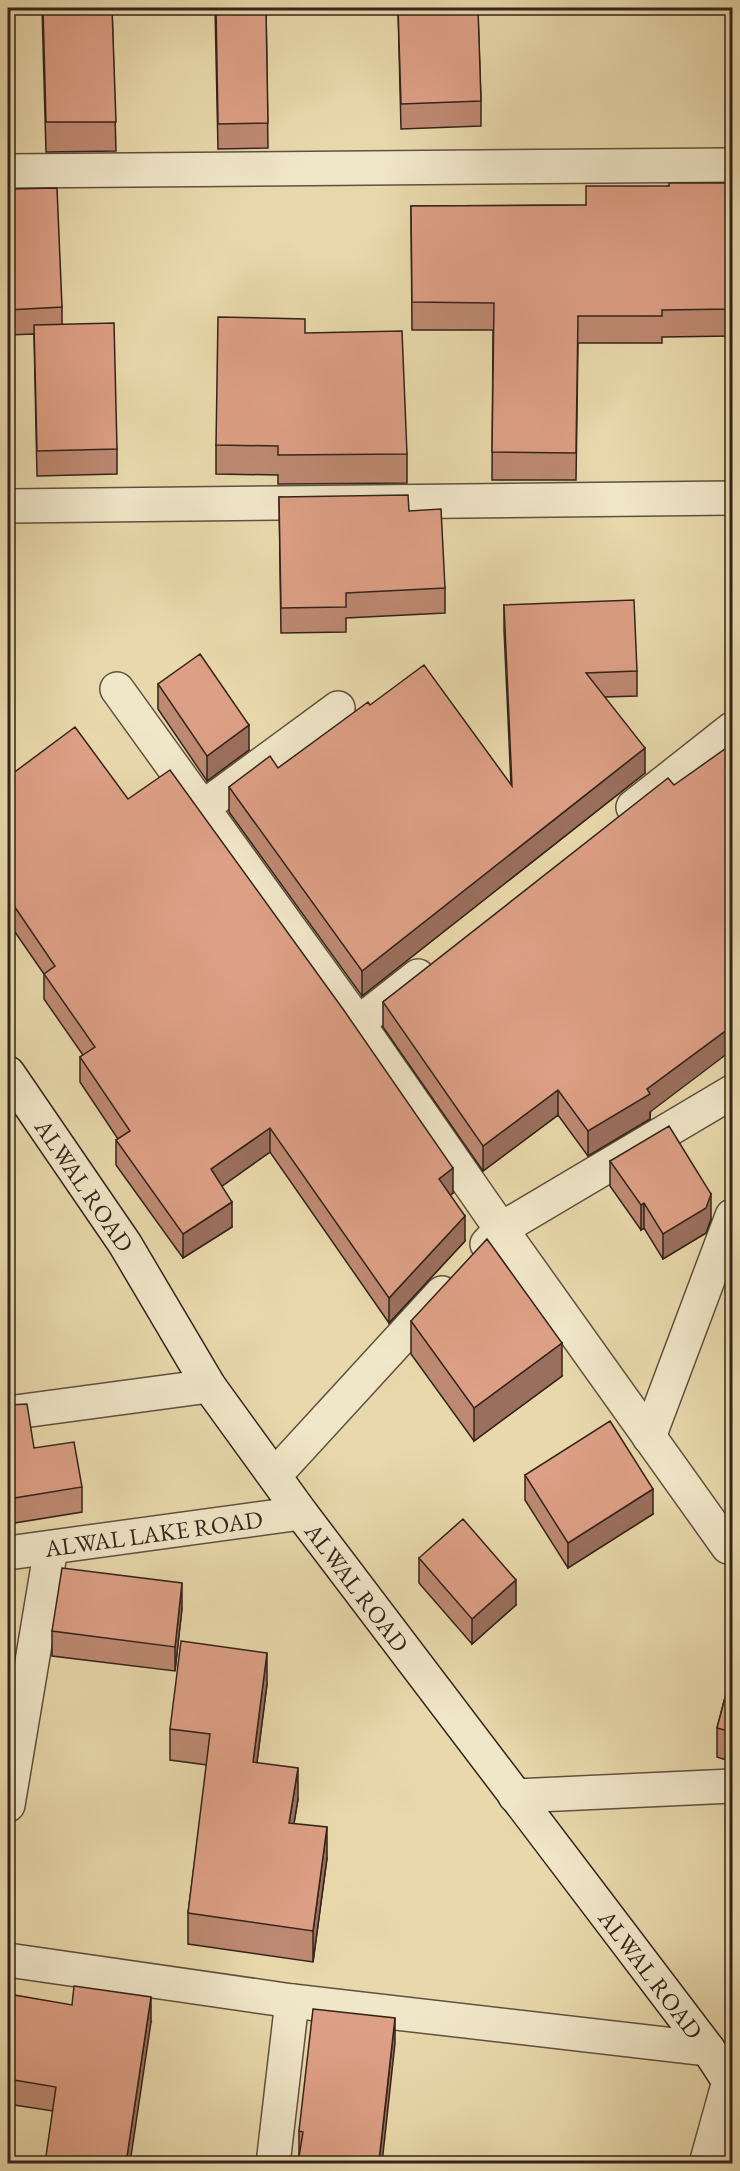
<svg xmlns="http://www.w3.org/2000/svg" width="740" height="2171" viewBox="0 0 740 2171" font-family="'EB Garamond',serif">
	<style>
		.lines { fill: none; stroke-linecap: round; stroke-linejoin: round }
		.street-casing { stroke: #60503f; stroke-width: 36 }
		.secondary-casing { stroke: #33231b; stroke-width: 36 }
		.street { stroke: #f0e6c8; stroke-width: 33 }
		.secondary { stroke: #f0e6c8; stroke-width: 33 }
		.wall { fill: #be8972; stroke: #33231b; stroke-width: 1.5 }
		.shaded-wall { fill: #9b6f5d; stroke: #33231b; stroke-width: 1.5 }
		.building { fill: #dd9f85; stroke: #33231b; stroke-width: 1.5 }
		.labels { text-anchor: middle; dominant-baseline: central; stroke-width: 4.5; stroke-linejoin: round; paint-order: stroke }
		.street-label { font-size: 24px; fill: #33231b; stroke: #f0e6c8 }
	</style>
	<rect width="100%" height="100%" fill="#e8d8ab"/>
	<filter id="stains"><feTurbulence type="fractalNoise" baseFrequency=".00333" numOctaves="4"/><feColorMatrix values="0 0 0 0 .2 0 0 0 0 .09 0 0 0 0 .02 0 0 0 .5 -.17"/></filter>
	<radialGradient id="worn" r=".72"><stop offset=".6" stop-color="#630" stop-opacity="0"/><stop offset="1" stop-color="#630" stop-opacity=".3"/></radialGradient>
	<g class="lines">
		<g class="street-casing">
			<g id="street">
				<path d="M 8,171 L 732,165"/>
				<path d="M 8,506 L 732,498"/>
				<path d="M 117,689 L 358,1023 L 501,1229 L 728,1547"/>
				<path d="M 633,807 L 732,729"/>
				<path d="M 202,808 L 338,708"/>
				<path d="M 358,1023 L 418,976"/>
				<path d="M 487,1244 L 501,1229 L 732,1092"/>
				<path d="M 8,1413 L 209,1386"/>
				<path d="M 649,1437 L 732,1216"/>
				<path d="M 275,1475 L 442,1293"/>
				<path id="s1" d="M 8,1553 L 301,1513"/>
				<path d="M 515,1796 L 732,1786"/>
				<path d="M 8,1805 L 51,1548"/>
				<path d="M 8,1960 L 292,2001 L 708,2049"/>
				<path d="M 273,2164 L 292,2001"/>
				<path d="M 706,2164 L 729,2081"/>
			</g>
		</g>
		<g class="secondary-casing">
			<g id="secondary">
				<path id="s2" d="M 8,1073 L 125,1244 L 209,1386 L 301,1513 L 708,2049 L 732,2086"/>
			</g>
		</g>
		<use href="#street" class="street"/>
		<use href="#secondary" class="secondary"/>
	</g>
	<path class="wall" d="M 42,8 L 112,8 L 116,151 L 46,152 Z
		M 215,8 L 288,8 L 266,8 L 268,148 L 218,149 Z
		M 398,8 L 571,8 L 571,11 L 478,14 L 481,101 L 481,126 L 401,129 Z
		M 732,183 L 732,336 L 662,337 L 662,343 L 578,343 L 576,480 L 492,480 L 493,330 L 412,330 L 411,206 L 586,205 L 669,186 Z
		M 8,189 L 62,307 L 62,324 L 117,449 L 117,474 L 37,476 L 34,334 L 8,335 Z
		M 305,333 L 407,454 L 407,483 L 278,484 L 278,475 L 216,474 L 216,445 Z
		M 279,497 L 409,511 L 445,588 L 445,613 L 346,618 L 346,632 L 281,633 Z
		M 504,605 L 637,671 L 637,696 L 605,697 L 645,773 L 362,996 L 229,812 L 229,787 L 278,768 L 370,705 L 511,785 L 504,630 Z
		M 158,684 L 249,750 L 207,781 L 158,709 Z
		M 8,772 L 12,774 L 128,799 L 453,1193 L 450,1195 L 465,1241 L 389,1323 L 270,1152 L 221,1186 L 232,1227 L 183,1258 L 116,1165 L 116,1140 L 118,1139 L 80,1082 L 80,1057 L 83,1055 L 44,999 L 44,974 L 8,922 Z
		M 674,785 L 650,1119 L 588,1156 L 558,1115 L 483,1171 L 383,1027 L 383,1002 Z
		M 610,1161 L 711,1219 L 706,1233 L 663,1259 L 644,1228 L 641,1230 L 610,1186 Z
		M 411,1321 L 562,1376 L 474,1441 L 411,1354 Z
		M 8,1405 L 34,1448 L 82,1487 L 82,1512 L 8,1524 Z
		M 525,1475 L 653,1514 L 568,1568 L 525,1500 Z
		M 419,1558 L 516,1605 L 472,1644 L 419,1583 Z
		M 182,1608 L 175,1671 L 52,1656 L 52,1631 Z
		M 732,1671 L 732,1762 L 717,1757 L 717,1728 Z
		M 267,1684 L 257,1762 L 298,1799 L 294,1823 L 327,1858 L 313,1962 L 188,1944 L 188,1913 L 207,1765 L 170,1760 L 170,1729 Z
		M 8,1994 L 151,2022 L 53,2111 L 8,2104 Z
		M 395,2043 L 299,2156 L 299,2131 Z"/>
	<path class="shaded-wall" d="M 249,725 L 249,750 L 207,781 L 207,756 Z
		M 645,748 L 645,773 L 362,996 L 362,971 Z
		M 732,1026 L 732,1050 L 650,1112 L 650,1119 L 588,1156 L 588,1131 L 647,1089 Z
		M 558,1090 L 558,1115 L 483,1171 L 483,1146 Z
		M 270,1128 L 270,1152 L 211,1194 L 211,1169 Z
		M 453,1168 L 453,1193 L 439,1203 L 439,1179 Z
		M 711,1194 L 711,1219 L 706,1233 L 663,1259 L 663,1234 Z
		M 232,1202 L 232,1227 L 183,1258 L 183,1234 Z
		M 644,1203 L 644,1228 L 641,1230 L 641,1205 Z
		M 465,1216 L 465,1241 L 389,1323 L 389,1298 Z
		M 562,1343 L 562,1376 L 474,1441 L 474,1408 Z
		M 653,1489 L 653,1514 L 568,1568 L 568,1543 Z
		M 516,1580 L 516,1605 L 472,1644 L 472,1619 Z
		M 182,1583 L 182,1608 L 175,1671 L 175,1647 Z
		M 267,1653 L 267,1684 L 253,1793 L 253,1762 Z
		M 298,1768 L 298,1799 L 289,1854 L 289,1823 Z
		M 327,1827 L 327,1858 L 313,1962 L 313,1931 Z
		M 151,1997 L 151,2022 L 130,2163 L 126,2163 Z
		M 395,2018 L 395,2043 L 382,2163 L 379,2163 Z"/>
	<path class="building" d="M 43,8 L 112,8 L 116,122 L 46,122 Z
		M 216,8 L 266,8 L 268,123 L 218,124 Z
		M 398,8 L 478,8 L 481,101 L 401,104 Z
		M 669,183 L 732,183 L 732,309 L 662,310 L 662,316 L 578,316 L 576,453 L 492,452 L 494,303 L 412,302 L 411,206 L 586,205 L 586,186 L 669,186 Z
		M 57,188 L 62,307 L 8,310 L 8,189 Z
		M 218,317 L 305,319 L 305,333 L 402,331 L 407,454 L 278,455 L 278,446 L 216,445 Z
		M 114,323 L 117,449 L 37,451 L 34,325 Z
		M 408,495 L 409,511 L 441,509 L 445,588 L 346,593 L 346,607 L 281,608 L 279,497 Z
		M 634,600 L 637,671 L 586,673 L 645,748 L 362,971 L 229,787 L 270,756 L 278,768 L 368,702 L 370,705 L 424,665 L 512,786 L 504,605 Z
		M 200,654 L 249,725 L 207,756 L 158,684 Z
		M 75,727 L 128,799 L 170,770 L 343,1009 L 453,1168 L 439,1179 L 465,1216 L 389,1298 L 270,1128 L 211,1169 L 232,1202 L 183,1234 L 116,1140 L 130,1131 L 80,1057 L 95,1047 L 44,974 L 55,966 L 8,897 L 8,772 L 10,771 L 12,774 Z
		M 732,744 L 732,1026 L 647,1089 L 650,1094 L 588,1131 L 558,1090 L 483,1146 L 383,1002 L 668,778 L 674,785 Z
		M 669,1126 L 711,1194 L 706,1208 L 663,1234 L 644,1203 L 641,1205 L 610,1161 Z
		M 487,1239 L 562,1343 L 474,1408 L 411,1321 Z
		M 27,1404 L 34,1448 L 74,1442 L 82,1487 L 8,1499 L 8,1405 Z
		M 610,1421 L 653,1489 L 568,1543 L 525,1475 Z
		M 463,1519 L 516,1580 L 472,1619 L 419,1558 Z
		M 62,1568 L 182,1583 L 175,1647 L 52,1631 Z
		M 181,1641 L 267,1653 L 253,1762 L 298,1768 L 289,1823 L 327,1827 L 313,1931 L 188,1913 L 210,1734 L 170,1729 Z
		M 732,1671 L 732,1732 L 717,1728 Z
		M 74,1986 L 151,1997 L 126,2163 L 45,2163 L 56,2087 L 8,2079 L 8,1994 L 72,2005 Z
		M 313,2009 L 395,2018 L 379,2161 L 388,2163 L 298,2163 L 303,2132 L 299,2131 Z"/>
	<g class="labels">
		<g class="street-label">
			<text stroke="none"><textPath href="#s2" startOffset="136">ALWAL ROAD</textPath></text>
			<text stroke="none"><textPath href="#s1" startOffset="147">ALWAL LAKE ROAD</textPath></text>
			<text stroke="none"><textPath href="#s2" startOffset="622">ALWAL ROAD</textPath></text>
			<text stroke="none"><textPath href="#s2" startOffset="1108">ALWAL ROAD</textPath></text>
		</g>
	</g>
	<rect width="740" height="2171" fill="none" stroke="#e8d8ab" stroke-width="30"/>
	<rect x="9" y="9" width="722" height="2153" fill="none" stroke="#33231b" stroke-width="3"/>
	<rect x="15" y="15" width="710" height="2141" fill="none" stroke="#33231b" stroke-width="1.5"/>
	<rect width="100%" height="100%" filter="url(#stains)"/>
	<rect width="100%" height="100%" fill="url(#worn)"/>
</svg>
